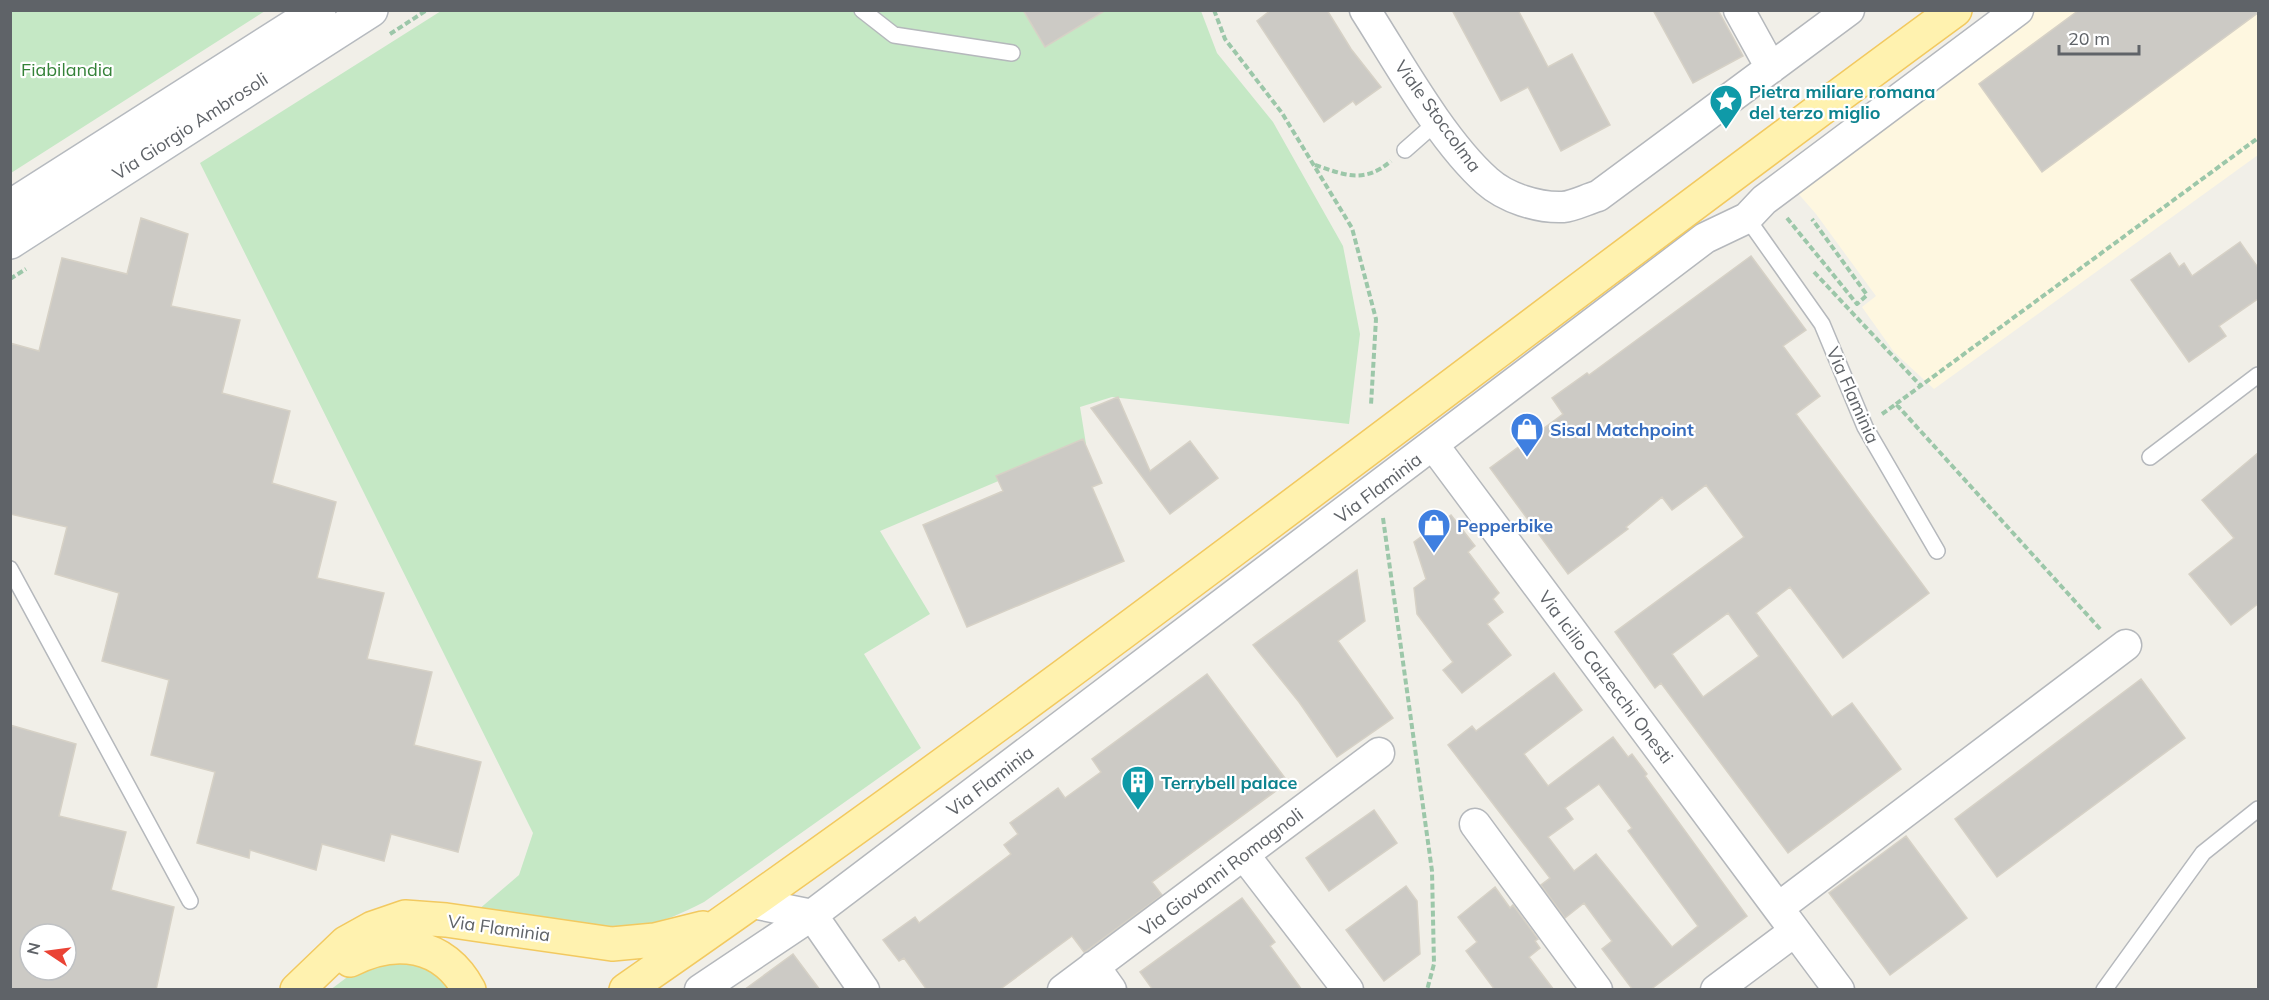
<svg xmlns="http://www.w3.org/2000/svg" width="2269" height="1000" viewBox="0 0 2269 1000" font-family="Mulish,sans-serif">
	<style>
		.commercial { fill: #fef7e0 }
		.green { fill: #c5e8c5 }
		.building { fill: #cccac5; stroke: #d6d1c6; stroke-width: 1.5; fill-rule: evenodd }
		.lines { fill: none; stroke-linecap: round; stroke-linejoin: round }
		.lane-casing { stroke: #b5b8bc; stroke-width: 18 }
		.street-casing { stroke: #b5b8bc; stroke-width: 33 }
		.secondary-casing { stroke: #b6babf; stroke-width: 36 }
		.primary-casing { stroke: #f2c960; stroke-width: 36 }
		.path { stroke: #9cc7a9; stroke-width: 4; stroke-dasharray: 6 3; stroke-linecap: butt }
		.lane { stroke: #fff; stroke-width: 15 }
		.street { stroke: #fff; stroke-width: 30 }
		.secondary { stroke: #fff; stroke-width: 33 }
		.primary { stroke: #fff2af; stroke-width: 33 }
		.labels { text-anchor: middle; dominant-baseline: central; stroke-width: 4.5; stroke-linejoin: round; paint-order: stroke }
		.park-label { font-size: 18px; fill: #348238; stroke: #fff }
		.culture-label { font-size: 18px; font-weight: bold; fill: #0d838f; stroke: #fff; text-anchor: start }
		.street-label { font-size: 18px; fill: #5f6368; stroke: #fff }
		.shop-label { font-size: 18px; font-weight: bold; fill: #366cbe; stroke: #fff; text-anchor: start }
	</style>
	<rect width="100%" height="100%" fill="#f1efe8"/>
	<path class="commercial" d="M 2037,11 L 2258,11 L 2258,155 L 1934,389 L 1894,352 L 1862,307 L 1876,296 L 1816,214 L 1796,191 Z"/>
	<path class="green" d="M 11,10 L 265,10 L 265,11 L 11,173 Z
		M 441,11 L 1201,11 L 1217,53 L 1273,122 L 1343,246 L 1360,334 L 1349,424 L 1112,397 L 1080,407 L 1086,444 L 880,531 L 930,614 L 864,654 L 921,748 L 704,902 C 683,913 663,922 639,926 C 595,935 524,917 478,910 L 519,875 L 533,833 L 200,163 Z
		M 392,960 L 429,968 L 453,990 L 330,990 L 354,972 Z"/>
	<path class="building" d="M 1023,10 L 1106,10 L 1045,47 Z
		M 1271,10 L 1327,10 L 1351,49 L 1381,87 L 1356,105 L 1353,101 L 1324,122 L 1257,21 Z
		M 1452,10 L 1518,10 L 1548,67 L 1572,54 L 1610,125 L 1561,151 L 1528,87 L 1501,101 Z
		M 1653,10 L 1718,10 L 1743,56 L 1693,83 Z
		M 2079,10 L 2259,10 L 2259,12 L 2042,172 L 1979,84 Z
		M 141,218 L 188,234 L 171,306 L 240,320 L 222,393 L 290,411 L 272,483 L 336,502 L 317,578 L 384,593 L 367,659 L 432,672 L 414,745 L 481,762 L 458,852 L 391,834 L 384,861 L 322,844 L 316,870 L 250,850 L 249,858 L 197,843 L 215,772 L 151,755 L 169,680 L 102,661 L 119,593 L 55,574 L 67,527 L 10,514 L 10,343 L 39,351 L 62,258 L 127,274 Z
		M 2240,242 L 2259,269 L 2259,298 L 2219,326 L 2226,336 L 2189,362 L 2131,280 L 2170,253 L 2179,267 L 2184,263 L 2192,276 Z
		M 1751,256 L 1806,330 L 1783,346 L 1820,396 L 1796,414 L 1929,593 L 1843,658 L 1790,587 L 1756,613 L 1832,717 L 1852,703 L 1901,769 L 1788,853 L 1661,683 L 1655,688 L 1615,632 L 1744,537 L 1706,485 L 1672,510 L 1662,497 L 1626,527 L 1628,529 L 1568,574 L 1490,468 L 1563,414 L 1552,398 L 1587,373 L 1589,375 ZM 1728,613 L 1759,656 L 1703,697 L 1672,654 Z
		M 1118,397 L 1150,471 L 1190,441 L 1218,478 L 1170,514 L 1091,408 Z
		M 1083,439 L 1102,483 L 1092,487 L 1124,561 L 967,627 L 923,525 L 1003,491 L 996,476 Z
		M 2259,452 L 2259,603 L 2231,625 L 2189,574 L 2234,538 L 2202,500 Z
		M 1451,515 L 1475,546 L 1468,552 L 1499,593 L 1493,599 L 1503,612 L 1487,624 L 1511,655 L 1462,693 L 1443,670 L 1453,662 L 1417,614 L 1414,588 L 1426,579 L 1414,542 Z
		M 1357,570 L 1365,621 L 1338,641 L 1393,718 L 1337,757 L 1299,702 L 1253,645 Z
		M 1554,673 L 1582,710 L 1524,754 L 1548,786 L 1613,737 L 1628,757 L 1632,754 L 1647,774 L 1645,776 L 1747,916 L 1650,990 L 1633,990 L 1602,949 L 1612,941 L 1584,903 L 1565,918 L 1541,885 L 1550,878 L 1448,745 L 1472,726 L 1476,731 ZM 1599,784 L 1632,828 L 1628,831 L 1698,926 L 1672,947 L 1596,854 L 1574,871 L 1548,837 L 1573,819 L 1565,808 Z
		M 1207,674 L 1288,782 L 1152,882 L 1162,895 L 1086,951 L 1084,952 L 1072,936 L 999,990 L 927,990 L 904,958 L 899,961 L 883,940 L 915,917 L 919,923 L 1011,854 L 1004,845 L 1018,834 L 1010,823 L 1058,788 L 1065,798 L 1101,772 L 1092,759 Z
		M 2141,679 L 2185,738 L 1997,877 L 1955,819 Z
		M 10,725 L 76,744 L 59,816 L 126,832 L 111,890 L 174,907 L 156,990 L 10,990 ZM 30,934 L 66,934 L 66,970 L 30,970 Z
		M 1374,810 L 1397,843 L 1329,891 L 1306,858 Z
		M 1906,836 L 1967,918 L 1890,975 L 1829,893 Z
		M 1406,886 L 1417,901 L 1420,954 L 1384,981 L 1346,930 Z
		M 1495,887 L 1510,908 L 1513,905 L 1538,939 L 1535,941 L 1540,948 L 1529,957 L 1554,990 L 1495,990 L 1466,951 L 1477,942 L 1458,917 Z
		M 1242,898 L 1275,942 L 1270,946 L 1302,990 L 1153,990 L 1140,972 Z
		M 793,954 L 820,990 L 744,990 Z"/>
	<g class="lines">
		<g class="lane-casing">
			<path id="lane" d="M 862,10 L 894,35 L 1012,53
				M 1405,150 L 1438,121
				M 1747,218 L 1822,324 L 1865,427 L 1937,551
				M 2150,457 L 2258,375
				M 10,569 L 190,901
				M 2104,990 L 2203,853 L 2258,809"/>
		</g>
		<g class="street-casing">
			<path id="street" d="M 1365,10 C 1399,63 1441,140 1487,181 C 1506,198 1538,208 1563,207 C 1574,206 1587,199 1598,196 L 1849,10
				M 1739,10 L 1771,68
				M 1434,446 L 1839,990
				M 1475,824 L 1597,990
				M 1244,855 L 1348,990
				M 753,903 L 812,915 L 864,990
				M 1778,908 L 2126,645
				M 1094,966 L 1111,990
				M 700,990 L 812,915 L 1705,238 L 1747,218 L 1764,200 L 2018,10
				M 1063,990 L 1379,753
				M 1716,990 L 1795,931"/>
		</g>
		<g class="secondary-casing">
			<path id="secondary" d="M 10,207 L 319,10
				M 10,242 L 371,10"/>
		</g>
		<g class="primary-casing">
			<path id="primary" d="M 350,960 C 395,937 443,942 469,990
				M 297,990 L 346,943 L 373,928 L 405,917 L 446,920 L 612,944 L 655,940 L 703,928
				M 626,990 C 1079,677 1511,335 1955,10"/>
		</g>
		<path class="path" d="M 1214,10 L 1225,39 L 1282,113 L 1352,228 L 1376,319 L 1371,405
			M 390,34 L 427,10
			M 1315,165 C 1345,175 1364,184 1391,161
			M 1787,218 L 1857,304 L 1867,295 L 1812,219
			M 1814,272 L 1920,385
			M 10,279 L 26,269
			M 1896,404 L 2258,138
			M 1882,414 L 1896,404 L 2101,630
			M 1383,518 L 1432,871 L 1434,964 L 1427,990"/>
		<use href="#lane" class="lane"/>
		<use href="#street" class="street"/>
		<use href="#secondary" class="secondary"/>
		<use href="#primary" class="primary"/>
	</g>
	<defs>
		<g id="sight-pin" transform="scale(1.725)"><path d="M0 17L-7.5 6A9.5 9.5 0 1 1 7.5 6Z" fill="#0f9aa8" stroke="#fff"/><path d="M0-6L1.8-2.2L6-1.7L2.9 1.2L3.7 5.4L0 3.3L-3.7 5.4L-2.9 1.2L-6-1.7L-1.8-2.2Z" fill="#fff"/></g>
		<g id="shop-pin" transform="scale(1.725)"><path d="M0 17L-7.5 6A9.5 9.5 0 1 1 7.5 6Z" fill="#3f7fe0" stroke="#fff"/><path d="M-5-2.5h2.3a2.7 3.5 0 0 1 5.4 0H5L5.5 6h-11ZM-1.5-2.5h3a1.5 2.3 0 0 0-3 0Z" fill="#fff"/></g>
		<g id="building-pin" transform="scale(1.725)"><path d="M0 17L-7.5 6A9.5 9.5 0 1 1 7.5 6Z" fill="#0f9aa8" stroke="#fff"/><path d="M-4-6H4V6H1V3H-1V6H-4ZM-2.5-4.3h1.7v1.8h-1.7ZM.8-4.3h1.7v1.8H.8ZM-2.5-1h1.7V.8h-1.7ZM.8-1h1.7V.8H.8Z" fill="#fff"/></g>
	</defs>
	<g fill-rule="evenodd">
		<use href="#sight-pin" x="1726" y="101"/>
		<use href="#shop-pin" x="1527" y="429"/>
		<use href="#shop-pin" x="1434" y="525"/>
		<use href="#building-pin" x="1138" y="782"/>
	</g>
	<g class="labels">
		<g class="park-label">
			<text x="67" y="69">Fiabilandia</text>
		</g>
		<g class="culture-label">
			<text x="1749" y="91">Pietra miliare romana<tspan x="1749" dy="21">del terzo miglio</tspan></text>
			<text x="1161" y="782">Terrybell palace</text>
		</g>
		<g class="street-label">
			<text transform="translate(1438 116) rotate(54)">Viale Stoccolma</text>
			<text transform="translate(190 126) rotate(-33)">Via Giorgio Ambrosoli</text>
			<text transform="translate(1853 395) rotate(66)">Via Flaminia</text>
			<text transform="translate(1378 488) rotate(-37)">Via Flaminia</text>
			<text transform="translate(1606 677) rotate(53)">Via Icilio Calzecchi Onesti</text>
			<text transform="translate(990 781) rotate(-37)">Via Flaminia</text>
			<text transform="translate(1221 872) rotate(-37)">Via Giovanni Romagnoli</text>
			<text transform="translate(499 928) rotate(8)">Via Flaminia</text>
		</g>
		<g class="shop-label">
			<text x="1550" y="429">Sisal Matchpoint</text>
			<text x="1457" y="525">Pepperbike</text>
		</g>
	</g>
	<rect width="2269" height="1000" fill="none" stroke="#5f6368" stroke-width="24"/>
	<g transform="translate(48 952) rotate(283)"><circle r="28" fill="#ffffff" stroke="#bfc1c3" stroke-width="1.5"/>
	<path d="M0-4.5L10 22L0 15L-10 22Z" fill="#ea4335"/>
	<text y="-9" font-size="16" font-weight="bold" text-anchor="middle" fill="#5f6368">N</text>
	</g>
	<path d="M2059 45v9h80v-9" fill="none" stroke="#5f6368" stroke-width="3"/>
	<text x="2068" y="45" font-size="18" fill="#5f6368" stroke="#ffffff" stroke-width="4.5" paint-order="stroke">20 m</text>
</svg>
